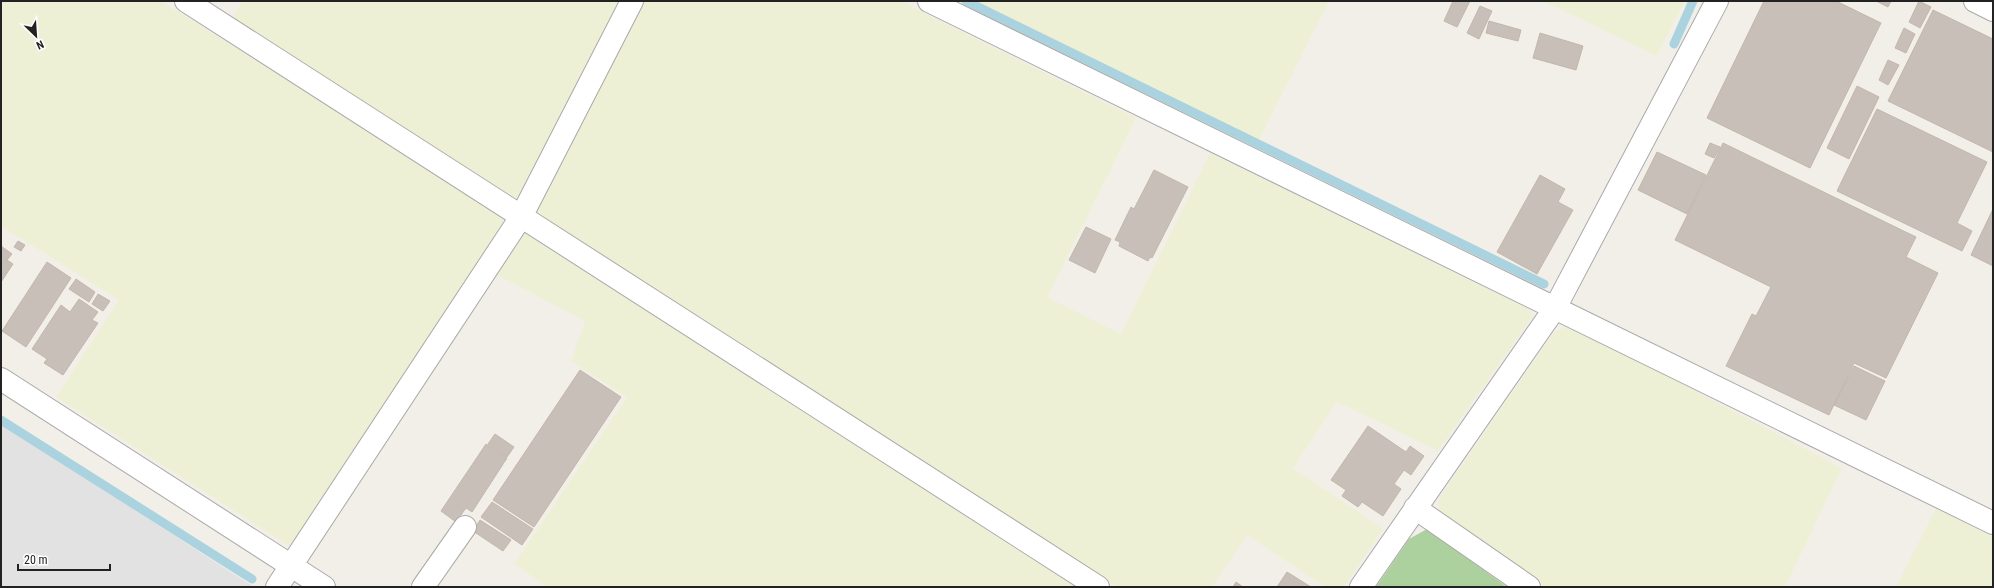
<svg xmlns="http://www.w3.org/2000/svg" width="1994" height="588" viewBox="0 0 1994 588" font-family="'Roboto Condensed',sans-serif">
	<style>
		.farmland { fill: #eef0d5 }
		.forest { fill: #add19e }
		.parking { fill: #e2e2e2 }
		.lines { fill: none; stroke-linecap: round; stroke-linejoin: round }
		.stream { stroke: #aad3df; stroke-width: 9 }
		.building { fill: #c7bfb8; stroke: #c4b6ab }
		.minor-casing { stroke: #a9a9a9; stroke-width: 24 }
		.minor { stroke: #fff; stroke-width: 22 }
	</style>
	<rect width="100%" height="100%" fill="#f2efe9"/>
	<path class="farmland" d="M 1,1 L 161,1 L 499,212 L 504,223 L 291,547 L 56,397 L 119,300 L 1,226 Z
		M 242,1 L 621,1 L 517,198 L 510,199 L 231,23 Z
		M 640,1 L 900,1 L 1136,118 L 1047,297 L 1121,334 L 1210,153 L 1529,309 L 1532,317 L 1438,451 L 1337,402 L 1293,468 L 1383,529 L 1344,587 L 1325,587 L 1247,535 L 1212,587 L 1118,587 L 535,214 L 533,206 Z
		M 975,1 L 1329,1 L 1259,140 Z
		M 1543,1 L 1685,1 L 1657,56 Z
		M 524,228 L 1078,587 L 548,587 L 514,564 L 627,397 L 571,361 L 585,321 L 494,273 Z
		M 1571,326 L 1842,468 L 1785,587 L 1546,587 L 1440,511 L 1438,500 L 1554,332 Z
		M 1936,508 L 1993,537 L 1993,587 L 1896,587 Z"/>
	<path class="forest" d="M 1427,529 L 1507,587 L 1376,587 L 1409,539 Z"/>
	<path class="parking" d="M 1,424 L 254,587 L 1,587 Z"/>
	<g class="lines">
		<path class="stream" d="M 966,1 L 1544,284
			M 1674,44 L 1693,1
			M 1,420 L 252,579"/>
	</g>
	<path class="building" d="M 1453,1 L 1470,1 L 1457,27 L 1444,21 Z
		M 1764,1 L 1836,1 L 1881,23 L 1810,168 L 1707,118 Z
		M 1876,1 L 1891,1 L 1888,7 Z
		M 1919,1 L 1931,7 L 1920,28 L 1909,22 Z
		M 1480,6 L 1492,11 L 1479,39 L 1467,33 Z
		M 1933,10 L 1993,39 L 1993,152 L 1888,101 Z
		M 1489,21 L 1521,30 L 1518,41 L 1486,33 Z
		M 1904,28 L 1915,34 L 1906,53 L 1895,48 Z
		M 1540,33 L 1583,46 L 1576,70 L 1533,58 Z
		M 1888,60 L 1899,65 L 1888,85 L 1879,80 Z
		M 1857,86 L 1879,97 L 1849,159 L 1827,148 Z
		M 1877,109 L 1987,162 L 1957,223 L 1972,231 L 1962,251 L 1837,191 Z
		M 1710,143 L 1720,147 L 1714,158 L 1705,154 Z
		M 1723,143 L 1916,237 L 1906,257 L 1938,273 L 1886,378 L 1854,363 L 1829,415 L 1726,366 L 1752,314 L 1756,316 L 1771,287 L 1675,240 Z
		M 1657,152 L 1706,175 L 1687,214 L 1638,190 Z
		M 1154,170 L 1188,187 L 1152,258 L 1150,257 L 1148,261 L 1119,246 L 1120,242 L 1115,240 L 1131,207 L 1134,209 Z
		M 1540,175 L 1565,189 L 1558,202 L 1573,210 L 1537,274 L 1497,252 Z
		M 1993,209 L 1993,266 L 1971,255 Z
		M 1086,227 L 1111,239 L 1095,273 L 1069,260 Z
		M 18,241 L 25,245 L 21,251 L 14,247 Z
		M 1,246 L 12,254 L 7,260 L 13,264 L 1,282 Z
		M 47,262 L 71,278 L 26,347 L 2,331 Z
		M 76,279 L 95,292 L 89,302 L 69,289 Z
		M 98,294 L 110,301 L 103,311 L 92,304 Z
		M 79,299 L 98,312 L 92,320 L 98,323 L 63,375 L 44,363 L 47,359 L 32,349 L 61,305 L 70,312 Z
		M 1854,366 L 1885,381 L 1866,420 L 1834,405 Z
		M 580,370 L 621,397 L 534,527 L 493,500 Z
		M 1368,426 L 1406,452 L 1410,446 L 1424,456 L 1411,475 L 1404,470 L 1394,484 L 1401,489 L 1383,516 L 1362,502 L 1358,507 L 1342,496 L 1346,490 L 1331,480 Z
		M 495,434 L 514,447 L 507,457 L 488,444 Z
		M 486,444 L 507,458 L 472,512 L 466,508 L 456,522 L 441,511 Z
		M 492,502 L 533,529 L 522,545 L 481,517 Z
		M 480,520 L 511,540 L 503,551 L 473,531 Z
		M 1287,572 L 1311,587 L 1277,587 Z
		M 1236,582 L 1243,587 L 1233,587 Z"/>
	<g class="lines">
		<g class="minor-casing">
			<path id="minor" d="M 186,1 L 1098,587
				M 929,1 L 1993,523
				M 1975,1 L 1993,10
				M 1,379 L 324,587
				M 1415,508 L 1529,587
				M 277,587 L 521,217 L 632,1
				M 423,587 L 465,527
				M 1361,587 L 1555,308 L 1717,1"/>
		</g>
		<use href="#minor" class="minor"/>
	</g>
	<rect width="1994" height="588" fill="none" stroke="#222222" stroke-width="4"/>
	<g transform="translate(36 36) rotate(155)" stroke="#ffffff" stroke-width="3" paint-order="stroke">
	<path d="M0-3L7 15L0 10L-7 15Z" fill="#222222"/>
	<text y="-6" font-size="11" font-weight="bold" text-anchor="middle" fill="#222222">N</text>
	</g>
	<path d="M18 564v6h92v-6" fill="none" stroke="#222222" stroke-width="2"/>
	<text x="24" y="564" font-size="12" fill="#222222" stroke="#ffffff" stroke-width="3" paint-order="stroke">20 m</text>
</svg>
